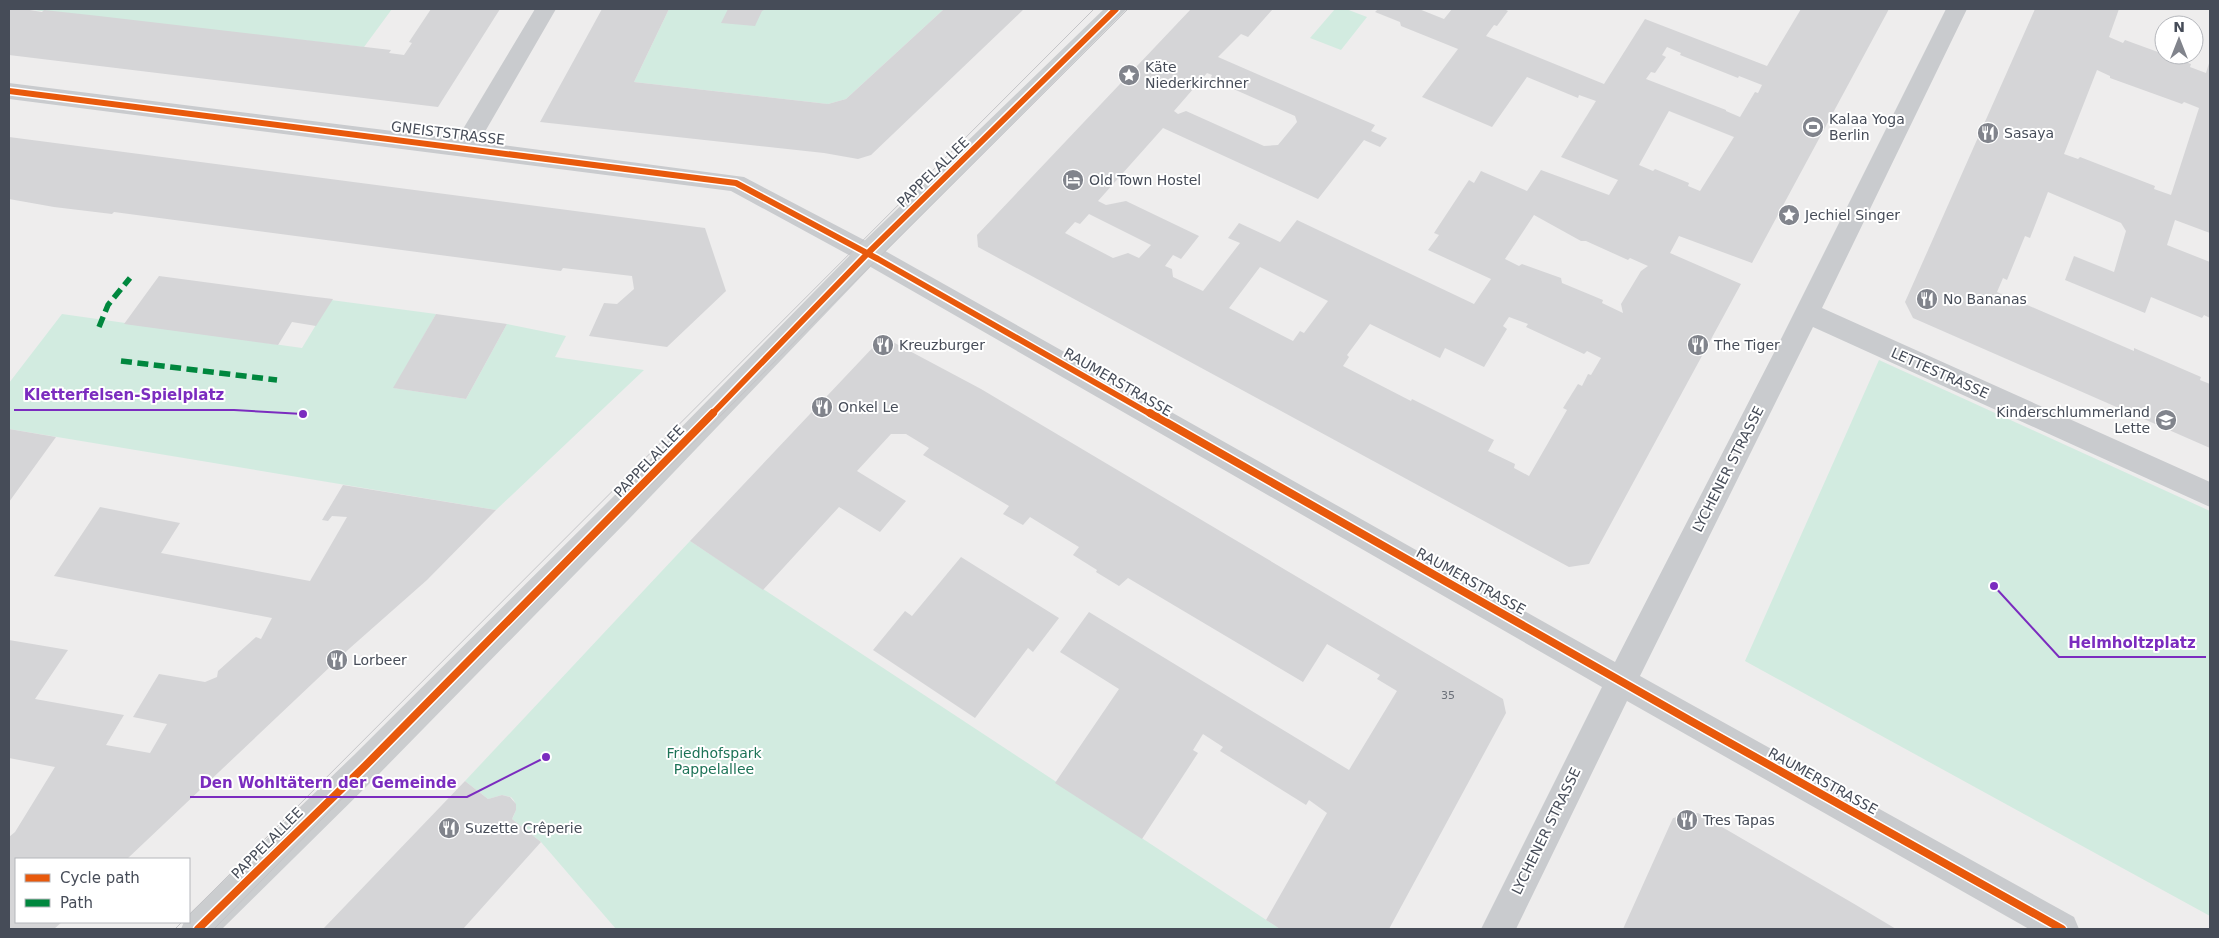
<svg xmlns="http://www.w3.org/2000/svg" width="2219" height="938" viewBox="0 0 2219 938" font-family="'DejaVu Sans',sans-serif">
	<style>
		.green { fill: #d2ebe0 }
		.building { fill: #d5d5d7; fill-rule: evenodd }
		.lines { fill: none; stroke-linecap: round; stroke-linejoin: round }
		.street { fill: #c9cbce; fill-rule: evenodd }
		.secondary { fill: #cbcdcf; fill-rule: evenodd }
		.tram { stroke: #c4c4c7; stroke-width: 1 }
		.quiet { stroke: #00873e; stroke-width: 5.5; stroke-dasharray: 11 5.5; stroke-linecap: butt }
		.cycleway-far1-casing { stroke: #fff; stroke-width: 9 }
		.cycleway-casing { stroke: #fff; stroke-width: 11 }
		.cycleway-far1 { stroke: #e8590c; stroke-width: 6 }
		.cycleway { stroke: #e8590c; stroke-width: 8 }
		.labels { text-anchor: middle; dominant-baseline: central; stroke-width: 4; stroke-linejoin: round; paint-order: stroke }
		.number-label { font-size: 11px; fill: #6b7079 }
		.poi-label { font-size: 14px; fill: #464c58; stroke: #fff; text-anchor: start }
		.street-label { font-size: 14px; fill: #464c58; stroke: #fff }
		.park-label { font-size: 14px; fill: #1d7357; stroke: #fff }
		.leader { fill: none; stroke: #7b2cbf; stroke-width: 2 }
		.callout-dot { fill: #7b2cbf; stroke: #fff; stroke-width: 2 }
		.callout-label { font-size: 15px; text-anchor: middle; font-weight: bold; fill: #7b2cbf; stroke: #fff; stroke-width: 4; stroke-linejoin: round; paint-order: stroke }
	</style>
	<rect width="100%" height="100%" fill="#eeeded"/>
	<path class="green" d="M 24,9 L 392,9 L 364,47 Z
		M 669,9 L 944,9 L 846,99 L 828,104 L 634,82 Z
		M 1335,9 L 1346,9 L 1367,17 L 1341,50 L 1310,38 Z
		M 331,300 L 436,314 L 394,388 L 466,399 L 507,324 L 566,336 L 555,357 L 644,370 L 496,510 L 9,429 L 9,383 L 62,314 L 302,348 Z
		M 1879,360 L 2210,511 L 2210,916 L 1745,661 Z
		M 690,541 L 1280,929 L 616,929 L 541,842 L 512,819 C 517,810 518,804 511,797 L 502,795 L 488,799 L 465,781 Z"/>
	<path class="building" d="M 9,9 L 24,9 L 42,12 L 44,10 L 99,16 L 391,50 L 389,53 L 404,55 L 412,43 L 409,42 L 431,9 L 500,9 L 438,107 L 9,55 Z
		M 602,9 L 669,9 L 634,82 L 828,104 L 846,99 L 944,9 L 1024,9 L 871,155 L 858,159 L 824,153 L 540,122 Z
		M 728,9 L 766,9 L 762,11 L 755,26 L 721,23 Z
		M 1191,9 L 1273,9 L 1248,37 L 1241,34 L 1218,57 L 1375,125 L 1371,131 L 1387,138 L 1380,147 L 1364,140 L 1318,199 L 1163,128 L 1098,201 L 1106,205 L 1126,201 L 1199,236 L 1181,259 L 1173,255 L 1165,266 L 1172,269 L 1173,277 L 1203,291 L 1240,243 L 1228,238 L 1239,223 L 1280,242 L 1297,220 L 1474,304 L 1491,279 L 1428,250 L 1439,235 L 1434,233 L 1469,180 L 1474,183 L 1481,171 L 1527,191 L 1541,170 L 1609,195 L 1618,180 L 1561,157 L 1596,101 L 1579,95 L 1578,98 L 1527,77 L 1492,127 L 1422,97 L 1458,49 L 1401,26 L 1400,22 L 1375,12 L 1378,9 L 1419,9 L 1444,19 L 1452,9 L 1504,9 L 1508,11 L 1497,26 L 1494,25 L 1486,36 L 1604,84 L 1645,19 L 1767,66 L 1801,9 L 1889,9 L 1752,263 L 1679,236 L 1670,253 L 1741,284 L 1589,564 L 1569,567 L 978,247 L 977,235 ZM 1667,47 L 1681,53 L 1680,55 L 1738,78 L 1739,76 L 1762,85 L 1758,93 L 1755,92 L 1740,117 L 1726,111 L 1726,110 L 1646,79 L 1651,72 L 1655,73 L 1666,57 L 1662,55 ZM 1207,73 L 1212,75 L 1211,77 L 1213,80 L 1295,116 L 1297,122 L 1278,145 L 1264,146 L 1186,111 L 1178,114 L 1174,111 ZM 1669,111 L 1734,137 L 1700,191 L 1688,186 L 1689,183 L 1655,169 L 1653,171 L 1639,165 ZM 1089,214 L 1151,245 L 1139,258 L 1128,253 L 1113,258 L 1065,233 L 1075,222 L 1080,224 ZM 1534,215 L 1581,241 L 1586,241 L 1628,260 L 1630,258 L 1648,266 L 1641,271 L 1621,304 L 1623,313 L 1602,303 L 1603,300 L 1562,283 L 1561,278 L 1522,264 L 1519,266 L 1505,259 ZM 1260,267 L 1328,301 L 1304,333 L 1300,331 L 1293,341 L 1229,308 ZM 1509,317 L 1528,324 L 1526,327 L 1584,354 L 1587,351 L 1601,358 L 1591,375 L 1588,374 L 1582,386 L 1578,384 L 1563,408 L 1567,410 L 1529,476 L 1514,468 L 1515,464 L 1488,451 L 1494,440 L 1412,399 L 1411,401 L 1343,366 L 1349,357 L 1347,355 L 1370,324 L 1440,358 L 1445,348 L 1484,367 L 1507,329 L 1503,326 Z
		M 2035,9 L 2119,9 L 2109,37 L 2123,43 L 2125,40 L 2191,64 L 2190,67 L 2206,73 L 2210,60 L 2210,233 L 2175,220 L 2167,245 L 2210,262 L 2210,318 L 2204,315 L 2202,318 L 2151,297 L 2145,313 L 2065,280 L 2074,256 L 2114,272 L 2126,231 L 2121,223 L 2048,192 L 2030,238 L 2025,236 L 2007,280 L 2003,278 L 1997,292 L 2134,351 L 2134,348 L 2201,377 L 2200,380 L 2210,384 L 2210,448 L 1913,318 L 1905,302 ZM 2097,70 L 2110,76 L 2110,78 L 2182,104 L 2184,102 L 2199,108 L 2171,195 L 2154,189 L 2155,186 L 2080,157 L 2078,159 L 2064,154 Z
		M 9,137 L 705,228 L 726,291 L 667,347 L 589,336 L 604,303 L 617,304 L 634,289 L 632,276 L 563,268 L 561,271 L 114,212 L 112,214 L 54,207 L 9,199 Z
		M 159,276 L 308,296 L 333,299 L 316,326 L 292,322 L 278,345 L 124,324 Z
		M 436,314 L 507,324 L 466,399 L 393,388 Z
		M 889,340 L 981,389 L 1503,699 L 1506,713 L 1389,929 L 1280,929 L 1266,920 L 1327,813 L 1309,800 L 1306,805 L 1220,751 L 1223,747 L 1203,734 L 1193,750 L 1198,753 L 1142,839 L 1055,783 L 1119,689 L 1060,652 L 1089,612 L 1349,770 L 1397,691 L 1377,679 L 1380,675 L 1327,644 L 1303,682 L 1128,578 L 1119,586 L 1096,572 L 1097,570 L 1073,555 L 1079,547 L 1030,517 L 1023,525 L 1003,514 L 1009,506 L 923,455 L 929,448 L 906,434 L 891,434 L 857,471 L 906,501 L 880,532 L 839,507 L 763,590 L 690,541 L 878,342 Z
		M 9,429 L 56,437 L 9,502 Z
		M 343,485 L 496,510 L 427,580 L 350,648 L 127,859 L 16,859 L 16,922 L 62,922 L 54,929 L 9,929 L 9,837 L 15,832 L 55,767 L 9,758 L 9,640 L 68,650 L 35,699 L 124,715 L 106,745 L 150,753 L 167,724 L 133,717 L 159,674 L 205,682 L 217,677 L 218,671 L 256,637 L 261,639 L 272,618 L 54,576 L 100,507 L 180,523 L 161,553 L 310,581 L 347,517 L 332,516 L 328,521 L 322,520 Z
		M 961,557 L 1059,618 L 1033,652 L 1028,648 L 975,718 L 873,650 L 905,611 L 912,616 Z
		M 465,781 L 488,799 L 502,795 L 510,797 L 516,804 L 516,810 L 512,819 L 541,842 L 463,929 L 323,929 Z
		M 1698,813 L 1856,905 L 1896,929 L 1623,929 L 1673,818 Z"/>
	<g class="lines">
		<path class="street" d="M 535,9 L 556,9 L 479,142 L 744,177 L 887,252 L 1615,662 L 1782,337 L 1946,9 L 1967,9 L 1822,308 L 2210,482 L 2210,507 L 1813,327 L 1640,676 L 2074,917 L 2079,929 L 2029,929 L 1627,701 L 1516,929 L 1481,929 L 1602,687 L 869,266 L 731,191 L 9,99 L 9,83 L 457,139 Z"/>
		<path class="secondary" d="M 1104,9 L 1127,9 L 877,260 L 629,519 L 376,777 L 222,929 L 181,929 L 184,922 L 189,922 L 189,914 L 354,755 L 609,501 L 859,246 Z"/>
		<path class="tram" d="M 189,915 L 1094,9
			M 175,929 L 182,922
			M 214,929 L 593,543 L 1128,9"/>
		<path class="quiet" d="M 99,327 L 108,305 L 130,278
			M 121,361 L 277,380"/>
		<g class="cycleway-far1-casing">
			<path id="cycleway-far1" d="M 9,91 L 736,183 L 878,259 L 1152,415
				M 711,415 L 868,253 L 1116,9"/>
		</g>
		<g class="cycleway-casing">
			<path id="cycleway" d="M 1150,413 L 1689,720 L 2062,929
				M 198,929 L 365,766 L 713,413"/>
		</g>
		<use href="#cycleway-far1" class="cycleway-far1"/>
		<use href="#cycleway" class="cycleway"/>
	</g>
	<defs>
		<g id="sight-disc" transform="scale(1.125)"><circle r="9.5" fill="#81848c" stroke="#fff"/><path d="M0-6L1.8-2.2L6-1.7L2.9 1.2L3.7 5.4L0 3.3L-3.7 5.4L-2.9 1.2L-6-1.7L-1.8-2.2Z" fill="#fff"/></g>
		<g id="stadium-disc" transform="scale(1.125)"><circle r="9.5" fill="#81848c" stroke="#fff"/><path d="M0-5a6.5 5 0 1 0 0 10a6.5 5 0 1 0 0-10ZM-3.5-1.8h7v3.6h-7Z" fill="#fff"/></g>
		<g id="restaurant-disc" transform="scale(1.125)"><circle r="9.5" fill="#81848c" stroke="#fff"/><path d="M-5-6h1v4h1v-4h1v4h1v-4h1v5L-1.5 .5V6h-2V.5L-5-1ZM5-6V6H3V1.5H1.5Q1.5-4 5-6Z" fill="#fff"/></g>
		<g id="hotel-disc" transform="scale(1.125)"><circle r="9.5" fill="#81848c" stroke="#fff"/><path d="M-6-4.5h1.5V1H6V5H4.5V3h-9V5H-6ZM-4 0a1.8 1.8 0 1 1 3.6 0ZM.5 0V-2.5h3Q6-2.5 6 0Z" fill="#fff"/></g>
		<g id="school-disc" transform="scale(1.125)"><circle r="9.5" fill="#81848c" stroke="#fff"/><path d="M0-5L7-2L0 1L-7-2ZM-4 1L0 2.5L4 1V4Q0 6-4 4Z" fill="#fff"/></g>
	</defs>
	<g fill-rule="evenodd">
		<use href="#sight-disc" x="1129" y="75"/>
		<use href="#stadium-disc" x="1813" y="127"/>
		<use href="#restaurant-disc" x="1988" y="133"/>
		<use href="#hotel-disc" x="1073" y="180"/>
		<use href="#sight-disc" x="1789" y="215"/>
		<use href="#restaurant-disc" x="1927" y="299"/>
		<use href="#restaurant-disc" x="883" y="345"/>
		<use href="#restaurant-disc" x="1698" y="345"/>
		<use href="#restaurant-disc" x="822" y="407"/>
		<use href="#school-disc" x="2166" y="420"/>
		<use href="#restaurant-disc" x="337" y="660"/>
		<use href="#restaurant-disc" x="1687" y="820"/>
		<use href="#restaurant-disc" x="449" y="828"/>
	</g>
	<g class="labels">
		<g class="number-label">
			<text x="1448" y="695">35</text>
		</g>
		<g class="poi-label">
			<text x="1145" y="67">Käte<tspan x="1145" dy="16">Niederkirchner</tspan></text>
			<text x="1829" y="119">Kalaa Yoga<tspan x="1829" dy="16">Berlin</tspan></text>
			<text x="2004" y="133">Sasaya</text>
			<text x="1089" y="180">Old Town Hostel</text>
			<text x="1805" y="215">Jechiel Singer</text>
			<text x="1943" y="299">No Bananas</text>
			<text x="899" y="345">Kreuzburger</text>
			<text x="1714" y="345">The Tiger</text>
			<text x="838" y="407">Onkel Le</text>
			<text x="2150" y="412" text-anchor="end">Kinderschlummerland<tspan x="2150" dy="16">Lette</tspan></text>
			<text x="353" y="660">Lorbeer</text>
			<text x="1703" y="820">Tres Tapas</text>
			<text x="465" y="828">Suzette Crêperie</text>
		</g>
		<g class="street-label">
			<text transform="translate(448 133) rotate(7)">GNEISTSTRASSE</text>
			<text transform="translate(933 172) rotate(-44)">PAPPELALLEE</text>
			<text transform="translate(1940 373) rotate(24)">LETTESTRASSE</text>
			<text transform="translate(1118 382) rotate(30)">RAUMERSTRASSE</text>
			<text transform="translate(649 461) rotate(-46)">PAPPELALLEE</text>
			<text transform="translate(1728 469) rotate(-63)">LYCHENER STRASSE</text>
			<text transform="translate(1471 581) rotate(29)">RAUMERSTRASSE</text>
			<text transform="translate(1823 781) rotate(29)">RAUMERSTRASSE</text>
			<text transform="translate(1546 831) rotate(-64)">LYCHENER STRASSE</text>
			<text transform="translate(267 843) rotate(-45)">PAPPELALLEE</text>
		</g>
		<g class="park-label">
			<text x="714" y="753">Friedhofspark<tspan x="714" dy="16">Pappelallee</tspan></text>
		</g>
	</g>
	<path class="leader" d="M303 414L234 410H14M1994 586L2059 657H2206M546 757L467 797H190"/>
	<g class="callout-dot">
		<circle cx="303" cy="414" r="5"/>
		<circle cx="1994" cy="586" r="5"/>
		<circle cx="546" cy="757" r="5"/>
	</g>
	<g class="callout-label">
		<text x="124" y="400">Kletterfelsen-Spielplatz</text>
		<text x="2132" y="648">Helmholtzplatz</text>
		<text x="328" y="788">Den Wohltätern der Gemeinde</text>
	</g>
	<rect width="2219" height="938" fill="none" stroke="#464c58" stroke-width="20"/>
	<rect x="15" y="858" width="175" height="65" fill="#ffffff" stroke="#b5b7bc"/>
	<rect x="25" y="874" width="25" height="8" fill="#e8590c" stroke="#b5b7bc"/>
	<text x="60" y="883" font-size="15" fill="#464c58">Cycle path</text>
	<rect x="25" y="899" width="25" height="8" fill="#00873e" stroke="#b5b7bc"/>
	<text x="60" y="908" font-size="15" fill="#464c58">Path</text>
	<g transform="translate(2179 40)"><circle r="24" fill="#ffffff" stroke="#b5b7bc"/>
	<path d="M0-4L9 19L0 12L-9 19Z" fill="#81848c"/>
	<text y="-8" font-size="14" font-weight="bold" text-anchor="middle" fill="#464c58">N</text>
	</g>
</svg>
